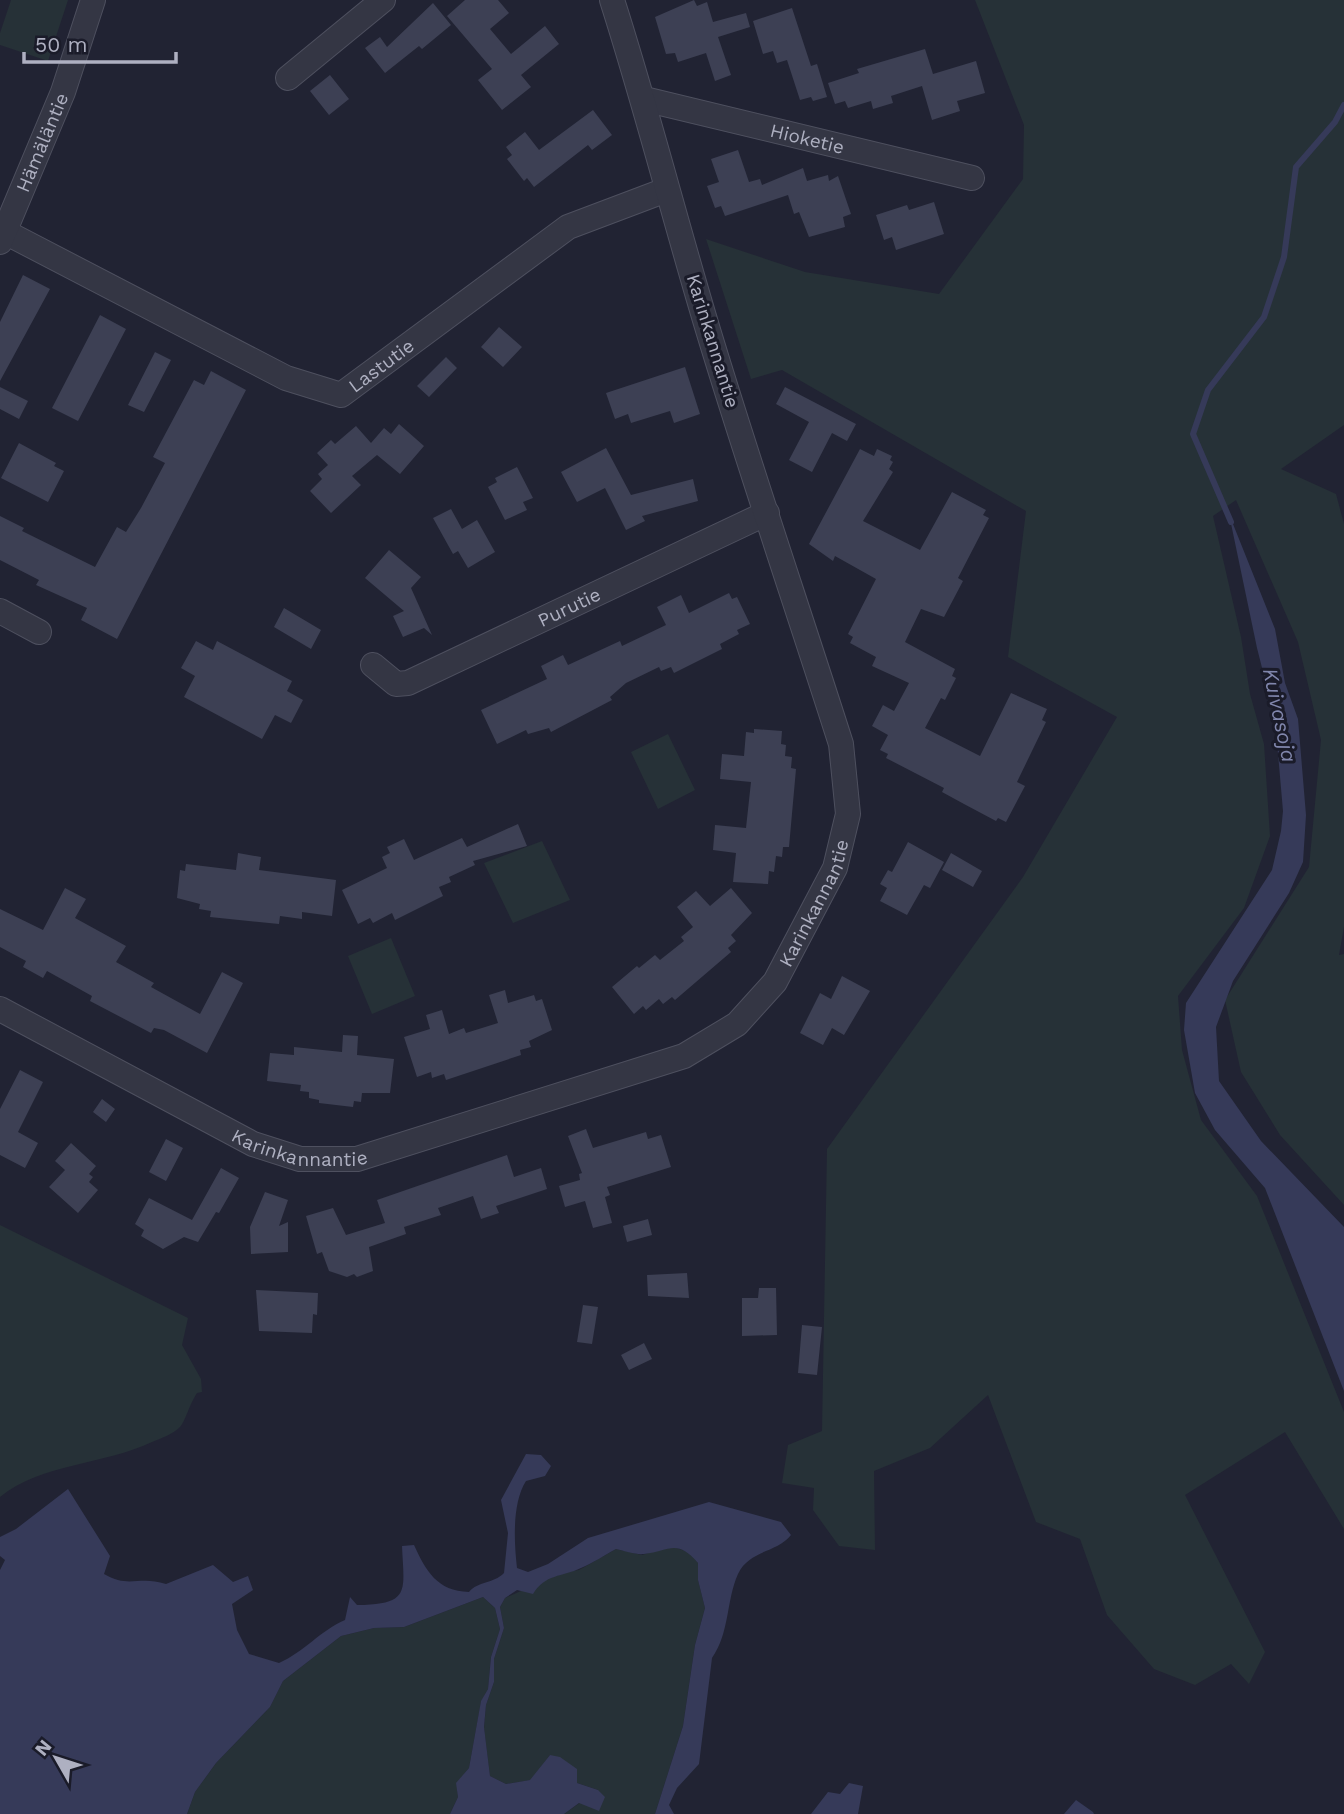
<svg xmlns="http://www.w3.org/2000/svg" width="1344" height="1814" viewBox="0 0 1344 1814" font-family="'Work Sans',sans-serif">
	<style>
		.green { fill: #263137 }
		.water { fill: #363a59 }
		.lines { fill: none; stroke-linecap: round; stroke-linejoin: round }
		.stream { stroke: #363a59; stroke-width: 6 }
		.building { fill: #3d4054 }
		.minor-casing { stroke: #4e505f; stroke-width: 26 }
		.minor { stroke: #343644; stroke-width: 24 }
		.labels { text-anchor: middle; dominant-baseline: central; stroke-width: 6; stroke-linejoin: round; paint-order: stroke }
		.street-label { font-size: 19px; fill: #aeb0c1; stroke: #1a1b29 }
		.water-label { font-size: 21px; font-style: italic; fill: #8086ac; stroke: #1a1b29 }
	</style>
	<rect width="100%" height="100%" fill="#212333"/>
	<path class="green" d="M 11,0 L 68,0 L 48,61 L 0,45 L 0,33 Z
		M 975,0 L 1344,0 L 1344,425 L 1281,469 L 1336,494 L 1344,524 L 1344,927 L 1339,955 L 1344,954 L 1344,1205 L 1280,1135 L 1241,1072 L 1225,1000 L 1309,867 L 1321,740 L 1298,642 L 1236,500 L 1213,516 L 1241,637 L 1250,694 L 1264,744 L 1270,836 L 1244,908 L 1178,996 L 1182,1050 L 1201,1120 L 1257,1196 L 1344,1412 L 1344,1529 L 1285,1432 L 1185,1495 L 1265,1652 L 1249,1684 L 1231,1664 L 1195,1685 L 1154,1669 L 1107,1615 L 1080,1539 L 1036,1522 L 988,1395 L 930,1448 L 874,1471 L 875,1550 L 839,1546 L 813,1510 L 814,1488 L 782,1483 L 788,1445 L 822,1431 L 827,1149 L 1023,877 L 1117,717 L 1008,657 L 1026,511 L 782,370 L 751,379 L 706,239 L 805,272 L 939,294 L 1023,179 L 1024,125 Z
		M 668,734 L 695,790 L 658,809 L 631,752 Z
		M 542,841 L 570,900 L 513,923 L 484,863 Z
		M 391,938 L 415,996 L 372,1014 L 348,956 Z
		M 0,1225 L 188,1318 L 182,1345 L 201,1379 L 202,1392 L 197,1393 C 190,1403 185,1422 180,1427 C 173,1434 162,1438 152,1442 C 104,1465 42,1463 0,1497 Z
		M 671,1546 L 691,1553 L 698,1563 L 698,1580 L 705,1608 L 695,1645 L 683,1726 L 655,1814 L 564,1814 L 598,1790 L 577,1783 L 550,1755 L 531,1780 L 506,1784 L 490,1776 L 484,1728 L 486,1705 L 494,1682 L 494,1659 L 504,1628 L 500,1607 L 505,1598 L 564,1572 L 579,1570 L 616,1549 L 642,1555 Z
		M 483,1597 L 495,1608 L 500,1629 L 491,1657 L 488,1689 L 481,1702 L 469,1768 L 457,1783 L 458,1797 L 450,1814 L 187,1814 L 195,1792 L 216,1763 L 270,1707 L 283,1681 L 341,1636 L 374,1628 L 404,1627 Z"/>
	<path class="water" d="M 1229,514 L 1275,629 L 1285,683 L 1298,719 L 1306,815 L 1303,862 L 1289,893 L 1233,981 L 1216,1027 L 1219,1081 L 1261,1141 L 1344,1227 L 1344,1391 L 1265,1188 L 1215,1130 L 1195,1093 L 1184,1030 L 1186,1003 L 1272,870 L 1281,831 L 1283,811 L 1275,719 L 1257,648 Z
		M 526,1454 L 541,1455 L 551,1466 L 545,1476 L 526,1481 C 512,1503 514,1542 517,1568 L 528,1572 L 548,1564 L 588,1538 L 709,1502 L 781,1522 L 791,1535 C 777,1553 749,1550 738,1574 C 726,1601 730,1632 712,1658 L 699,1764 L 677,1788 L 669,1805 L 674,1814 L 655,1814 L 683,1726 L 695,1645 L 705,1608 L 698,1580 L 698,1563 C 677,1538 669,1551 644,1554 C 636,1555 625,1551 616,1549 C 605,1555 593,1563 581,1568 C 562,1577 545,1574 533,1594 L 517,1590 L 505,1598 L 500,1607 L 504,1628 L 494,1659 L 494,1682 L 486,1705 L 484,1727 L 490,1776 L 506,1784 L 530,1780 L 550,1755 L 560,1757 L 577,1769 L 577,1783 L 598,1790 L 605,1797 L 599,1811 L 579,1803 L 564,1814 L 450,1814 L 458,1797 L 456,1783 L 469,1768 L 481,1701 L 488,1689 L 491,1657 L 500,1629 L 495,1608 L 483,1597 L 404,1627 L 374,1628 L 341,1636 L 283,1681 L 270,1707 L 216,1763 L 195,1792 L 187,1814 L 0,1814 L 0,1570 L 5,1560 L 0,1556 L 0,1537 L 16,1529 L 68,1489 L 110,1556 L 104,1574 C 130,1589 138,1575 166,1584 L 213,1565 L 233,1582 L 248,1576 L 253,1590 L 232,1604 L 237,1630 L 249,1654 L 279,1663 C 304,1652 321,1630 345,1620 L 350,1597 L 357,1605 C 411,1604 404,1592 402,1546 L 414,1545 C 426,1571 437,1591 469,1592 C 478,1581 493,1584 504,1573 L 508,1533 L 501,1500 Z
		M 849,1783 L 863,1786 L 858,1814 L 811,1814 L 828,1792 L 840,1794 Z
		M 1076,1800 L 1093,1812 L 1094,1814 L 1064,1814 Z"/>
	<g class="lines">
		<path class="stream" d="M 1231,522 L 1193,434 L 1208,390 L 1264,317 L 1284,257 L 1296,167 L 1335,122 L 1344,105"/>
	</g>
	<path class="building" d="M 465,0 L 498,0 L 509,13 L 490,29 L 511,54 L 545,26 L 559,44 L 521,75 L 531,87 L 502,110 L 478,80 L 492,69 L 447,16 Z
		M 694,0 L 697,6 L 707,2 L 713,22 L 746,13 L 750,27 L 718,37 L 731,75 L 715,81 L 706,53 L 678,62 L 675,53 L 666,54 L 655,17 Z
		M 433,3 L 451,25 L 422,49 L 419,46 L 385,73 L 365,48 L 380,37 L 387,47 Z
		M 792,8 L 811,66 L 817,64 L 827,97 L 813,101 L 811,97 L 800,100 L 787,60 L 777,63 L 773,51 L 763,54 L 753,21 Z
		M 925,49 L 933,74 L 976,61 L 985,93 L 957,101 L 960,111 L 932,120 L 922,86 L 891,96 L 893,103 L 873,109 L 871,101 L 848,108 L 845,101 L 835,104 L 828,83 L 859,73 L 857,69 Z
		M 330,75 L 349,99 L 329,115 L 310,91 Z
		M 593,110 L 612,135 L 592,150 L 588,145 L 534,187 L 527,178 L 524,181 L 507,159 L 512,155 L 506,147 L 525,132 L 539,150 Z
		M 738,150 L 749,182 L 760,179 L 762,185 L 803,168 L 807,181 L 828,175 L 829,181 L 838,176 L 851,214 L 843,217 L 845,227 L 809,237 L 799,212 L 794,214 L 788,195 L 725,216 L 721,206 L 715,208 L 707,186 L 719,182 L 711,159 Z
		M 934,202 L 944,234 L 896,250 L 892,237 L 884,240 L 876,215 L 907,205 L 909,210 Z
		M 23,275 L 50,289 L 0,381 L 0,322 Z
		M 100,315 L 126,329 L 78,421 L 52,408 Z
		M 499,327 L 522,347 L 503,367 L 481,347 Z
		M 155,352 L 171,360 L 144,412 L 128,405 Z
		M 446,357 L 457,368 L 429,397 L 417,386 Z
		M 685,367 L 700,414 L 674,423 L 670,411 L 631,423 L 628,414 L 615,419 L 606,393 Z
		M 211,371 L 246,390 L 117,639 L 81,620 L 87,608 L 36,585 L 39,580 L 0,560 L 0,516 L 24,528 L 22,531 L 95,567 L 117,527 L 126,532 L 141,508 L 165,463 L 153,457 L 194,380 L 204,385 Z
		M 0,387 L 28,401 L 19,419 L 0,409 Z
		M 785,387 L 856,424 L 847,441 L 832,433 L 812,472 L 789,460 L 809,422 L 776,404 Z
		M 399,424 L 424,446 L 400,474 L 377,455 L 352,476 L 361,485 L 331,513 L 310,491 L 322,479 L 318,474 L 328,465 L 317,453 L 331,440 L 335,444 L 356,426 L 371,443 L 384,428 L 391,434 Z
		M 19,443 L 56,463 L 54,466 L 64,471 L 48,502 L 1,478 Z
		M 606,448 L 631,495 L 693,479 L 698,501 L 642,516 L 645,521 L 626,530 L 605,488 L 577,502 L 561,472 Z
		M 860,449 L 874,456 L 877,449 L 892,456 L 890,460 L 893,462 L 889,469 L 893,472 L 863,521 L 920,550 L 952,492 L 986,510 L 983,515 L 989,518 L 958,578 L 963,581 L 944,617 L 921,609 L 905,642 L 955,669 L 952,676 L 956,678 L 945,700 L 941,698 L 925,728 L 980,756 L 1011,693 L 1047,709 L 1042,720 L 1046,722 L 1017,782 L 1025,786 L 1006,822 L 998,818 L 996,821 L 964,804 L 942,792 L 944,788 L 886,758 L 888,754 L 880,750 L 888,735 L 872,726 L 883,705 L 894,711 L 909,683 L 872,666 L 876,657 L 850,643 L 853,637 L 848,634 L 876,579 L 835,556 L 833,561 L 809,544 Z
		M 517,467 L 533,498 L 523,502 L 527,510 L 505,520 L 488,487 L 497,482 L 495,478 Z
		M 451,509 L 462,529 L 477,520 L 495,552 L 468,568 L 458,551 L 453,554 L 433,518 Z
		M 389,550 L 421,577 L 411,588 L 432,635 L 424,628 L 403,637 L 393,616 L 404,611 L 365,578 Z
		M 729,593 L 732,599 L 737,597 L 750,624 L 737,630 L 739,634 L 720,644 L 722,649 L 674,673 L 671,667 L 661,671 L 659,667 L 626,683 L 610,697 L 612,700 L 551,732 L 549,728 L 528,734 L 526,730 L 497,744 L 481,710 L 547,679 L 541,666 L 563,655 L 568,665 L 620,641 L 622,646 L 666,625 L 657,607 L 681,595 L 689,613 Z
		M 284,608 L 321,630 L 311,649 L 274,627 Z
		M 196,641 L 213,650 L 217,641 L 292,681 L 287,691 L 303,700 L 291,723 L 275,715 L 262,739 L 184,697 L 195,676 L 181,668 Z
		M 754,729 L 782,731 L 781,744 L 786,745 L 785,756 L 792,757 L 791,768 L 796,769 L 789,847 L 783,847 L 782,857 L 776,856 L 774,872 L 769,871 L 768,884 L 733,882 L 736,853 L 713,850 L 715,825 L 746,828 L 751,782 L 720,779 L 722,754 L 744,756 L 746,732 L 754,733 Z
		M 518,824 L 527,846 L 473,861 L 475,865 L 449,877 L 451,882 L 439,887 L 443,896 L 395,920 L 392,913 L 373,923 L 370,918 L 358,924 L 342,890 L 387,868 L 382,857 L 390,853 L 387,847 L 404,839 L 414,860 L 462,838 L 467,847 Z
		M 908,842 L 944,862 L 930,888 L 924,885 L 907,915 L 880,901 L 887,888 L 880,884 L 888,870 L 892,872 Z
		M 238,853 L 261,857 L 259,870 L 336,880 L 332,916 L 302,912 L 302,919 L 280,916 L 279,924 L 239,920 L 210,917 L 211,911 L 199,909 L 200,904 L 177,898 L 180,870 L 185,871 L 186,864 L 236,870 Z
		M 951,853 L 982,871 L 973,887 L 942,870 Z
		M 65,888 L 86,899 L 75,918 L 126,946 L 116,962 L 154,983 L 151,987 L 200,1014 L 222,972 L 243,983 L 207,1053 L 164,1030 L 154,1028 L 151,1033 L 90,1001 L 92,996 L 47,971 L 43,978 L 23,967 L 26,961 L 0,947 L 0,909 L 43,930 Z
		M 731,888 L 752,913 L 731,935 L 736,941 L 728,948 L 731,952 L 675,1000 L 672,997 L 663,1004 L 659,999 L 646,1010 L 643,1006 L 634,1014 L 612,987 L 637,966 L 639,968 L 655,955 L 660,960 L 684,941 L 681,937 L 693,927 L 677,907 L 696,891 L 710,906 Z
		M 842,976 L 870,991 L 844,1035 L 832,1028 L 823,1045 L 800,1033 L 820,993 L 831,999 Z
		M 505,990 L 508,1003 L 534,995 L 536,1001 L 542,999 L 552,1030 L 529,1041 L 531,1047 L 520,1050 L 521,1055 L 446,1080 L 444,1074 L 432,1078 L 431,1072 L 417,1077 L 404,1037 L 430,1029 L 426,1015 L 442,1010 L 449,1034 L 464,1028 L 466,1033 L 498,1023 L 489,995 Z
		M 343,1035 L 358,1036 L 357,1055 L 394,1059 L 390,1093 L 362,1093 L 361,1102 L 354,1101 L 353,1107 L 319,1103 L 319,1100 L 309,1098 L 309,1092 L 300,1091 L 301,1085 L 267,1081 L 270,1053 L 294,1055 L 294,1047 L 342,1052 Z
		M 20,1070 L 43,1082 L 18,1132 L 38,1143 L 25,1168 L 0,1155 L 0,1109 Z
		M 102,1099 L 115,1109 L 106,1122 L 93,1112 Z
		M 586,1129 L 593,1148 L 646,1132 L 648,1139 L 661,1135 L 671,1167 L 607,1187 L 610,1195 L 605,1197 L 612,1223 L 593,1228 L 585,1201 L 565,1207 L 559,1186 L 580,1180 L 579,1174 L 582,1173 L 568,1136 Z
		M 166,1139 L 183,1148 L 166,1181 L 149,1172 Z
		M 71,1143 L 96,1166 L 89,1174 L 93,1177 L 89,1182 L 98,1190 L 78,1213 L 49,1187 L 65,1170 L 55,1161 Z
		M 507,1155 L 514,1177 L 541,1168 L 547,1189 L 496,1206 L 499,1213 L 481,1219 L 473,1196 L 438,1208 L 441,1215 L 404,1227 L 406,1234 L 369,1247 L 373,1271 L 357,1277 L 354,1274 L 347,1277 L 329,1271 L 322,1252 L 317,1254 L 306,1216 L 333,1208 L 346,1235 L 385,1223 L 377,1200 Z
		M 221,1168 L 239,1178 L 219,1213 L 216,1212 L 198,1242 L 184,1237 L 163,1249 L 141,1236 L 144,1230 L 135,1224 L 149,1198 L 192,1220 Z
		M 265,1192 L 288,1200 L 279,1226 L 288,1222 L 288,1252 L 251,1254 L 250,1227 Z
		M 648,1219 L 652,1235 L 627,1242 L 623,1226 Z
		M 687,1273 L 689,1298 L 648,1296 L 647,1275 Z
		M 759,1288 L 776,1288 L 777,1335 L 742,1336 L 742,1298 L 758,1298 Z
		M 256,1290 L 318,1293 L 317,1315 L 313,1314 L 312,1333 L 259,1331 Z
		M 583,1305 L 598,1307 L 592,1344 L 577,1342 Z
		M 802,1325 L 822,1327 L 817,1375 L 798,1373 Z
		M 644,1343 L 652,1359 L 629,1370 L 621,1355 Z"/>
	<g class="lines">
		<g class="minor-casing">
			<g id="minor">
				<path d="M 288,78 L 383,0"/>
				<path id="s1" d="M 644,99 L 972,178"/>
				<path id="s2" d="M 5,232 L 286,378 L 341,395 L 568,227 L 666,190"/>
				<path id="s3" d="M 0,242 L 63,92 L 93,0"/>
				<path d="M 0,611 L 39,632"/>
				<path id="s4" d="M 373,665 L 396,684 L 408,683 L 767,513"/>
				<path id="s5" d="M 0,1009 L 253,1144 L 300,1159 L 357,1159 L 684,1056 L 737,1024 L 775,982 L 835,868 L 848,814 L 841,744 C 797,606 750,469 708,330 C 675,221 647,109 612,0"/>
			</g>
		</g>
		<use href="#minor" class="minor"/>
	</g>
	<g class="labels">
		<g class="street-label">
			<text stroke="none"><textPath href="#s1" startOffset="168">Hioketie</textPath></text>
			<text stroke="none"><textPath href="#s3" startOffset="108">Hämäläntie</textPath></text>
			<text transform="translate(713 341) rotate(73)">Karinkannantie</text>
			<text stroke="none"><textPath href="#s2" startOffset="424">Lastutie</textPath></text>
			<text stroke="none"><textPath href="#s4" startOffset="220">Purutie</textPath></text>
			<text stroke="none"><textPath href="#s5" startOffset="943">Karinkannantie</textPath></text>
			<text stroke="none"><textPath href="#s5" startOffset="334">Karinkannantie</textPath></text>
		</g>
		<g class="water-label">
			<text transform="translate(1280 715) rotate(78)">Kuivasoja</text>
		</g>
	</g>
	<g transform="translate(56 1758) rotate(309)" stroke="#1a1b29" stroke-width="5" paint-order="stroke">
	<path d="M0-5L12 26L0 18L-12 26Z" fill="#aeb0c1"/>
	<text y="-10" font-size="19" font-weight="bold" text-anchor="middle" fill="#aeb0c1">N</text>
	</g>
	<path d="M24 52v10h152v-10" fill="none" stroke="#aeb0c1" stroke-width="3.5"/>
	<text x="35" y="52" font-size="21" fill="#aeb0c1" stroke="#1a1b29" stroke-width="5" paint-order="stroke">50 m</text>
</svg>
